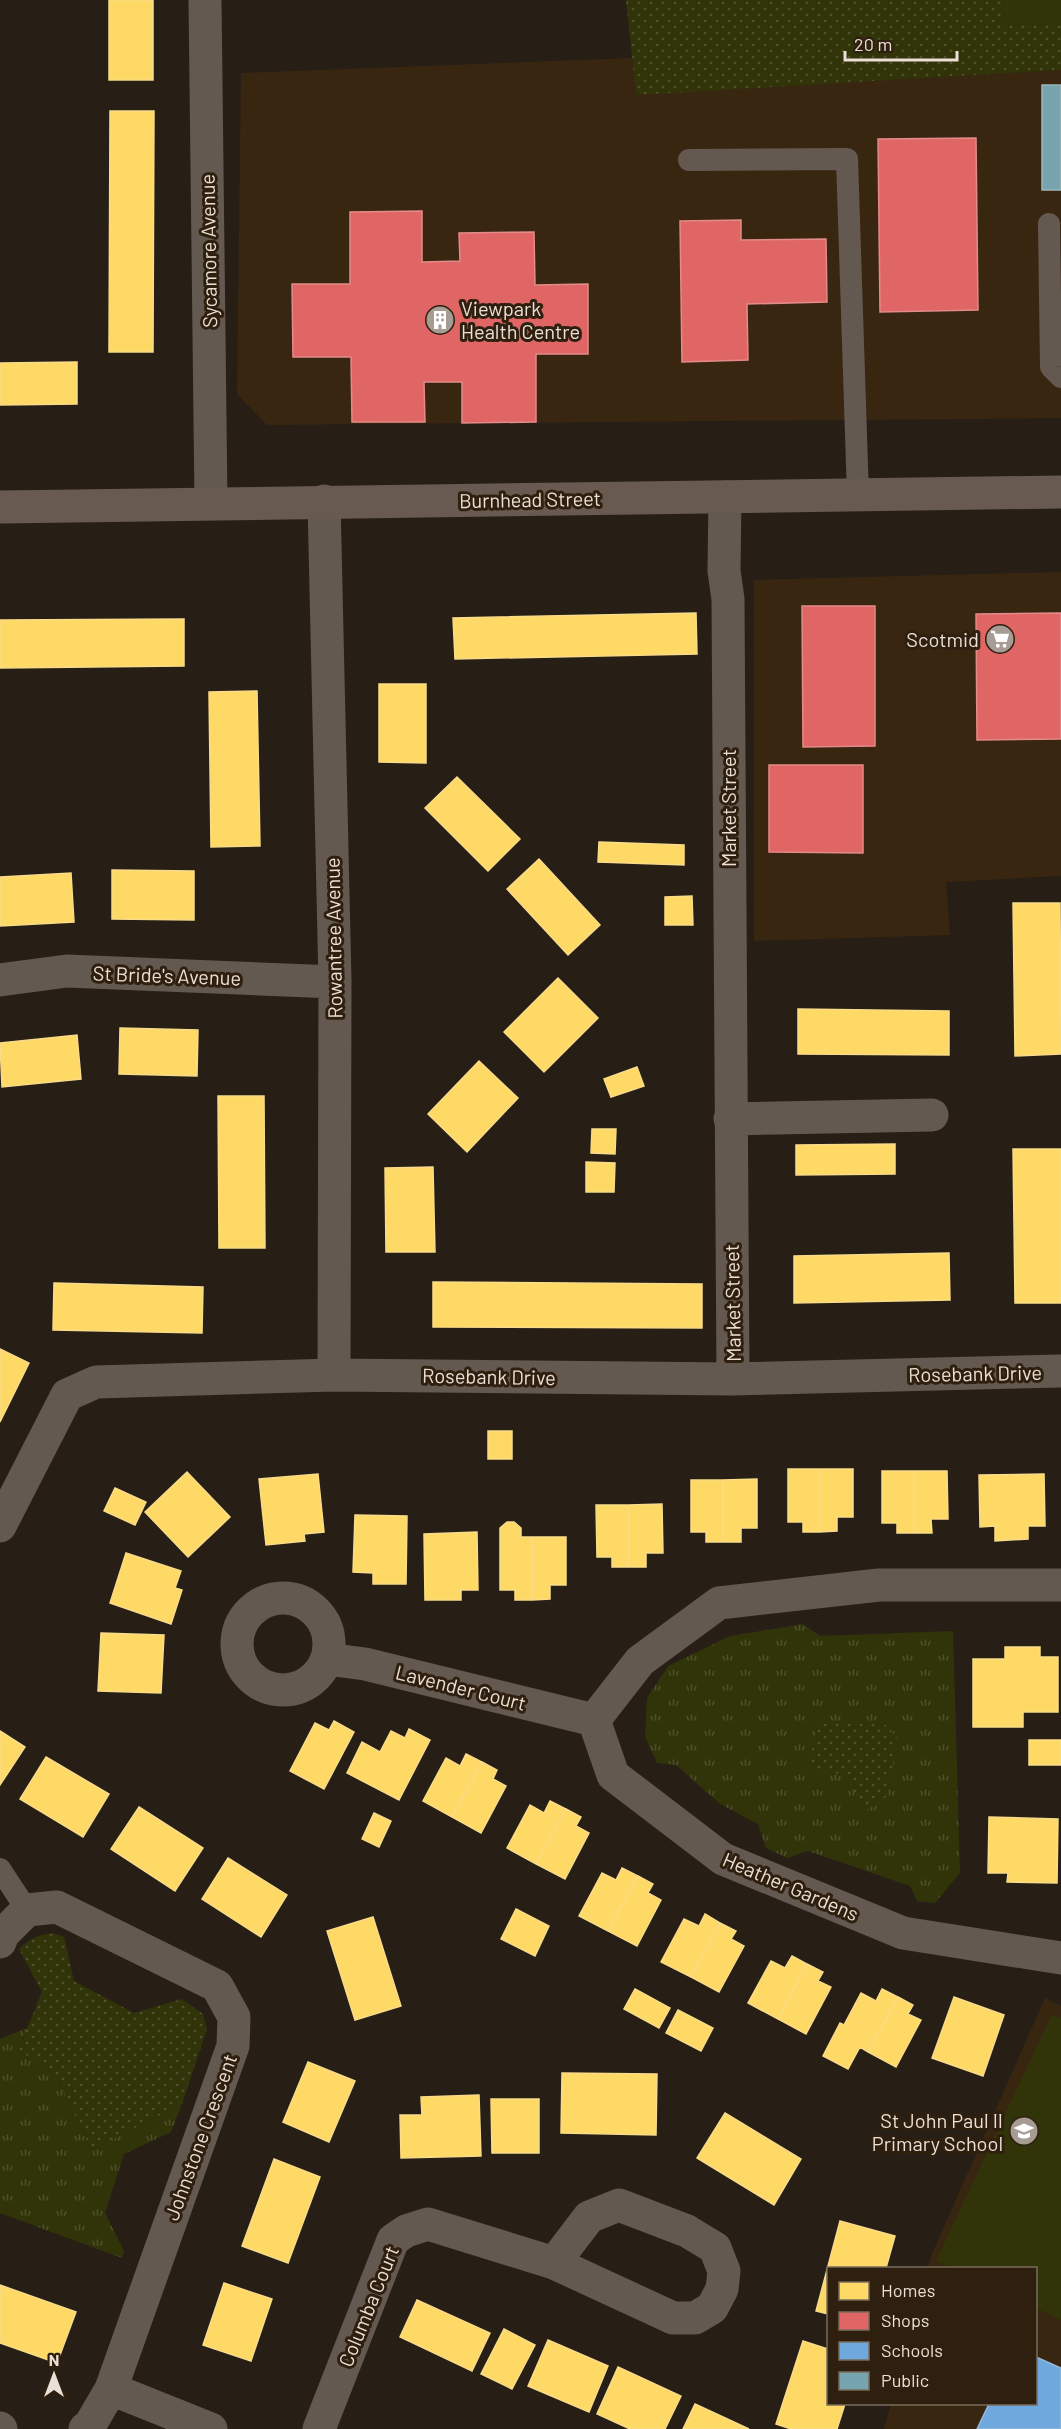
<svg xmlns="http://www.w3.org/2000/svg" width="1061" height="2429" viewBox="0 0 1061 2429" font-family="Barlow,sans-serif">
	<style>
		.built { fill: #392611 }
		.grass { fill: url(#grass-tufts) }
		.park { fill: url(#park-dots) }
		.pitch { fill: #313309 }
		.homes { fill: #ffd966; stroke: #f9db88; stroke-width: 1.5 }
		.shops { fill: #e06666; stroke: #e38b88; stroke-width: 1.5 }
		.schools { fill: #6fa8dc; stroke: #94b9da; stroke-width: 1.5 }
		.public { fill: #76a5af; stroke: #99b7bb; stroke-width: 1.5 }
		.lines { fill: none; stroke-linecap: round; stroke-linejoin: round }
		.lane { stroke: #645950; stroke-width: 22 }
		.street { stroke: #645950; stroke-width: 33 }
		.secondary { stroke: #685a50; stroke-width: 33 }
		.labels { text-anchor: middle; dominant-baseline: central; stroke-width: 6; stroke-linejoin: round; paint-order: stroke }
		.street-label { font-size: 20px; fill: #ebe0d6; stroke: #2f1f0e }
		.poi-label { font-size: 20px; fill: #ebe0d6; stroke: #2f1f0e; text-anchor: end }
	</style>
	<defs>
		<pattern id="grass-tufts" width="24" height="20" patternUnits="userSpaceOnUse" patternTransform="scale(1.5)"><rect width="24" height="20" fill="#313309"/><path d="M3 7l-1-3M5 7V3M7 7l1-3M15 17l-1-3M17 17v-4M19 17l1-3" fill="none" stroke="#4f502c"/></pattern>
		<pattern id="park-dots" width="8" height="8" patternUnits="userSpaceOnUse" patternTransform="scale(1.5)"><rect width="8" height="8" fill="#313309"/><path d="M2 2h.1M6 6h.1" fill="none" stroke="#4f502c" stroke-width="1.8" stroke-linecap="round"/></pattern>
	</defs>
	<rect width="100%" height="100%" fill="#271f16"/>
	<path class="built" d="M 632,58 L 636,94 L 1061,70 L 1061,418 L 267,425 L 237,394 L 241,73 Z
		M 1061,572 L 1061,876 L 946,882 L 950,935 L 754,941 L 754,580 Z
		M 1045,1998 L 1061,2006 L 1061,2429 L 884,2429 L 891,2404 L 1036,2404 L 1036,2268 L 928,2268 L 931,2256 Z"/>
	<path class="grass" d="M 803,1624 L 820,1636 L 953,1631 L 960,1873 L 935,1903 L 917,1901 L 910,1886 L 808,1851 L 787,1858 L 766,1848 L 758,1824 L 720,1804 L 676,1765 L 657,1763 L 645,1737 L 647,1698 L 668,1666 L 730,1636 Z
		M 27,2028 L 18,2050 L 56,2075 L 91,2150 L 182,2104 L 171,2132 L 124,2154 L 105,2213 L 124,2251 L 122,2258 L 0,2213 L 0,2039 Z"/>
	<path class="park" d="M 626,0 L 1061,0 L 1061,70 L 636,95 Z
		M 818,1720 L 886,1725 L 898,1739 L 887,1796 L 867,1810 L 843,1774 L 808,1770 Z
		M 53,1933 L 64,1937 L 74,1981 L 134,2013 L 182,1999 L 203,2014 L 207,2029 L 182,2104 L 91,2150 L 56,2075 L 18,2050 L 42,1992 L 19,1949 C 30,1938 39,1935 53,1933 Z"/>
	<path class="pitch" d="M 1003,0 L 1061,0 L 1061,23 L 1004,26 Z
		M 1052,2014 L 1061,2018 L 1061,2320 L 1036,2308 L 1036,2268 L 952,2268 L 936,2261 Z"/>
	<path class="homes" d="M 109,0 L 153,0 L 153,80 L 109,80 Z
		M 110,111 L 154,111 L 153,352 L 109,352 Z
		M 77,362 L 77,404 L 0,405 L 0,363 Z
		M 696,613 L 697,654 L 455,659 L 453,618 Z
		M 184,619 L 184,666 L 0,668 L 0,620 Z
		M 379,684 L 426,684 L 426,763 L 379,762 Z
		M 257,691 L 260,846 L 211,847 L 209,692 Z
		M 457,777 L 520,839 L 488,871 L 425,808 Z
		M 599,842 L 684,845 L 684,865 L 598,862 Z
		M 539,859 L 600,925 L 568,955 L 507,889 Z
		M 112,870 L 194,871 L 194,920 L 112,919 Z
		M 71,873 L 74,922 L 0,926 L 0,877 Z
		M 692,896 L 693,925 L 665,925 L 665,897 Z
		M 1013,903 L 1060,903 L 1061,1054 L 1015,1056 Z
		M 558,978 L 598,1018 L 544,1072 L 504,1032 Z
		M 798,1009 L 949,1011 L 949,1055 L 798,1054 Z
		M 120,1028 L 198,1030 L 197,1076 L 119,1074 Z
		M 77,1035 L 81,1079 L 2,1087 L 0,1043 Z
		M 479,1061 L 518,1098 L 467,1152 L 428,1114 Z
		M 637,1067 L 644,1086 L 611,1097 L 604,1079 Z
		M 218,1096 L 264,1096 L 265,1248 L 219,1248 Z
		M 592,1129 L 616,1129 L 615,1154 L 591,1153 Z
		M 895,1144 L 895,1174 L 796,1175 L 796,1145 Z
		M 1013,1149 L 1061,1149 L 1061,1303 L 1015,1303 Z
		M 586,1162 L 615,1163 L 614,1192 L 586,1192 Z
		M 433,1167 L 435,1252 L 386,1252 L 385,1168 Z
		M 949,1253 L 950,1300 L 794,1303 L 794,1256 Z
		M 433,1282 L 702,1284 L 702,1328 L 433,1327 Z
		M 54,1283 L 203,1287 L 202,1333 L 53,1330 Z
		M 0,1349 L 29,1363 L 0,1422 Z
		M 488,1431 L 512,1431 L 512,1459 L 488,1459 Z
		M 788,1469 L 820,1469 L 820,1532 L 803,1532 L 803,1522 L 788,1522 Z
		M 820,1469 L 853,1469 L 853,1517 L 837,1517 L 837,1531 L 820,1532 Z
		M 882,1471 L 914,1471 L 914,1533 L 897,1533 L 897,1523 L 882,1523 Z
		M 914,1471 L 947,1471 L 948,1519 L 931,1519 L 932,1533 L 914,1533 Z
		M 187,1472 L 230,1517 L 188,1557 L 145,1512 Z
		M 318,1474 L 324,1532 L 304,1534 L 305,1541 L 266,1545 L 259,1479 Z
		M 1044,1474 L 1045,1526 L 1028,1526 L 1028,1539 L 995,1541 L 995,1526 L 980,1527 L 979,1475 Z
		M 757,1479 L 757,1528 L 741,1528 L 741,1542 L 723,1542 L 723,1480 Z
		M 691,1480 L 723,1480 L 723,1542 L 706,1542 L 706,1532 L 691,1532 Z
		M 115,1488 L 146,1502 L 135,1525 L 104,1511 Z
		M 662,1504 L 663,1553 L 646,1553 L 646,1567 L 629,1567 L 629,1505 Z
		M 596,1505 L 629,1505 L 629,1567 L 612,1567 L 612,1557 L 597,1557 Z
		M 355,1515 L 407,1516 L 406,1584 L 373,1584 L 373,1573 L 353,1572 Z
		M 507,1522 L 514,1522 L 521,1528 L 521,1537 L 532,1537 L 533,1600 L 515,1600 L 515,1590 L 500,1590 L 500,1528 Z
		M 477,1532 L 478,1590 L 461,1590 L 461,1600 L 425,1600 L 424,1534 Z
		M 532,1537 L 566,1537 L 566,1585 L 550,1585 L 550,1599 L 533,1600 Z
		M 126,1553 L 181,1571 L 175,1588 L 182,1590 L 171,1624 L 110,1603 Z
		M 101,1633 L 164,1635 L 161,1693 L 98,1691 Z
		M 1005,1647 L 1040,1647 L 1040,1657 L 1058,1657 L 1058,1712 L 1023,1712 L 1023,1727 L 973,1727 L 973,1659 L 1005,1659 Z
		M 334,1721 L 354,1732 L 324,1789 L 290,1771 L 315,1723 L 329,1730 Z
		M 409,1729 L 430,1740 L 399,1800 L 347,1773 L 362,1742 L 380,1752 L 391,1731 L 405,1738 Z
		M 0,1731 L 25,1747 L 0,1785 Z
		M 1029,1740 L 1061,1740 L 1061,1765 L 1029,1765 Z
		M 466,1754 L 482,1762 L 452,1817 L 423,1801 L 446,1758 L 460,1766 Z
		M 46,1757 L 109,1794 L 83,1837 L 20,1799 Z
		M 482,1762 L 497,1770 L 493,1779 L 506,1786 L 481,1833 L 452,1817 Z
		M 550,1801 L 566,1809 L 536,1864 L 507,1848 L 530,1805 L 544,1813 Z
		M 139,1807 L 203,1848 L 175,1891 L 111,1849 Z
		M 566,1809 L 581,1817 L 576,1826 L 589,1833 L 565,1879 L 536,1864 Z
		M 374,1813 L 391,1821 L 379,1847 L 362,1839 Z
		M 989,1817 L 1058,1819 L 1057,1883 L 1007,1882 L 1008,1873 L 988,1873 Z
		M 228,1858 L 287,1895 L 261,1937 L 202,1899 Z
		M 622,1868 L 638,1876 L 608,1931 L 579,1916 L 602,1873 L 616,1880 Z
		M 638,1876 L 653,1884 L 648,1893 L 661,1900 L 637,1946 L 608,1931 Z
		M 516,1909 L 549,1926 L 535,1956 L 501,1939 Z
		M 705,1914 L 720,1923 L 691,1977 L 661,1962 L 684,1919 L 699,1926 Z
		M 373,1917 L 401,2006 L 355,2020 L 327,1931 Z
		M 720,1923 L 736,1931 L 731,1939 L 744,1946 L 719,1992 L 691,1977 Z
		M 792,1956 L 807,1964 L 778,2019 L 748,2003 L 771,1961 L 785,1968 Z
		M 807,1964 L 823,1972 L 818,1981 L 831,1987 L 806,2034 L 778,2019 Z
		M 635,1989 L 670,2008 L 659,2028 L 624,2009 Z
		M 882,1989 L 898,1997 L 868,2052 L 860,2047 L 848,2069 L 823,2056 L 840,2023 L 844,2025 L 861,1993 L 876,2001 Z
		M 898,1997 L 913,2005 L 908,2014 L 921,2020 L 896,2067 L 868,2052 Z
		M 954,1997 L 1004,2015 L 983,2076 L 932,2058 Z
		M 678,2010 L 713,2028 L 701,2051 L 666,2033 Z
		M 308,2062 L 355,2081 L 329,2142 L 283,2122 Z
		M 562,2073 L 657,2074 L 656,2135 L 561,2133 Z
		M 479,2095 L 481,2156 L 401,2158 L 400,2115 L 422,2115 L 421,2097 Z
		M 491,2099 L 539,2099 L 539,2153 L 492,2153 Z
		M 725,2113 L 801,2159 L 774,2205 L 697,2158 Z
		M 274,2159 L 320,2177 L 288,2263 L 242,2246 Z
		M 840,2221 L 895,2236 L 886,2268 L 828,2268 L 828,2314 L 816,2311 Z
		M 224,2283 L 272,2299 L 251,2361 L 203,2345 Z
		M 0,2285 L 76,2312 L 57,2363 L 0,2343 Z
		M 417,2300 L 490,2333 L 472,2371 L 400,2337 Z
		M 504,2329 L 535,2345 L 512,2389 L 481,2374 Z
		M 548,2340 L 608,2366 L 589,2412 L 528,2386 Z
		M 803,2341 L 828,2349 L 828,2404 L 845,2404 L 837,2429 L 791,2429 L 776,2424 Z
		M 618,2367 L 681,2396 L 665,2429 L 630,2429 L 597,2414 Z
		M 695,2404 L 749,2429 L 683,2429 Z"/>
	<path class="shops" d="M 976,138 L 978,310 L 880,312 L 878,139 Z
		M 422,211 L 422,262 L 460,261 L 459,233 L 534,232 L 535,285 L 588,284 L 588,354 L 536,354 L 536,422 L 462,423 L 462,382 L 424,382 L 425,422 L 352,422 L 351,357 L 293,357 L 292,284 L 350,284 L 350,212 Z
		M 741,220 L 741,240 L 826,239 L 827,302 L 747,304 L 748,360 L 682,362 L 680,221 Z
		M 802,606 L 875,606 L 875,746 L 803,747 Z
		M 1061,613 L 1061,739 L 977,740 L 976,614 Z
		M 769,765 L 863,765 L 863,853 L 769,852 Z"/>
	<path class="schools" d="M 1036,2357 L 1061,2368 L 1061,2429 L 977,2429 L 989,2404 L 1036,2404 Z"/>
	<path class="public" d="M 1042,85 L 1061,85 L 1061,190 L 1042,190 Z"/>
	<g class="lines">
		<path class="lane" d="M 689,160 L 847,159 L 858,496
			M 1049,224 L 1051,367 L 1061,377
			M 0,1869 L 27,1910"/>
		<path class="street" d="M 205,0 L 211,503
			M 725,497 L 724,571 L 728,599 L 733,1379
			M 324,501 L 335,982 L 334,1375
			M 0,980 L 67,971 L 335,982
			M 730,1119 L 932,1115
			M 0,1526 L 67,1395 L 96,1382 L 334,1375 L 733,1379 L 1061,1371
			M 1061,1585 L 879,1585 L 719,1603 L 640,1661 L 594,1720 L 613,1775 L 723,1859 L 903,1933 L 1061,1958
			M237 1644a46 46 0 1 1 92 0a46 46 0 1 1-92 0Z
			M 327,1659 L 365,1664 L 594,1720
			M 0,1942 L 3,1934 L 27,1910 L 57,1907 L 217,1986 L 234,2017 L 233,2046 L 111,2389 L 90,2425 L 85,2429
			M 111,2389 L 211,2429
			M 0,2428 L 1,2429
			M 319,2429 L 393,2240 L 406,2231 L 428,2224 L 554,2263 L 673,2318 L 695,2318 L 712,2308 L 722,2289 L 724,2271 L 715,2248 L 687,2231 L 619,2205 L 589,2217 L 554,2263"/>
		<path class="secondary" d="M 0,507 L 1061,492"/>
	</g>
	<defs>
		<g id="building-disc" transform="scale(1.5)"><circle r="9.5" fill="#a69c93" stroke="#2f1f0e"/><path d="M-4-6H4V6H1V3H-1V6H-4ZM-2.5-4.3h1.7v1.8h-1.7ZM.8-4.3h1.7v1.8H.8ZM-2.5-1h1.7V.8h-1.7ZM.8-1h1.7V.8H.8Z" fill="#fff"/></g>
		<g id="supermarket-disc" transform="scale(1.5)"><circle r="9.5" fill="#a69c93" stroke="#2f1f0e"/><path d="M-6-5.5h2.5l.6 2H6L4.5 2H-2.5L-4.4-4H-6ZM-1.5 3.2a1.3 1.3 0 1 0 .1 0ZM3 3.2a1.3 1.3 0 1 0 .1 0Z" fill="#fff"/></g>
		<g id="school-disc" transform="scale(1.5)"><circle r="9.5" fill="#a69c93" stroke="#2f1f0e"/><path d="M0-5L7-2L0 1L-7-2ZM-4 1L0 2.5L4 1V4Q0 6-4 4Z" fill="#fff"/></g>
	</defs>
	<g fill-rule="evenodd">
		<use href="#building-disc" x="440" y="320"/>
		<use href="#supermarket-disc" x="1000" y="639"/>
		<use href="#school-disc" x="1024" y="2131"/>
	</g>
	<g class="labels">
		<g class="street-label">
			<text transform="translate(208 251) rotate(-91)">Sycamore Avenue</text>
			<text transform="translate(530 499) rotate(-1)">Burnhead Street</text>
			<text transform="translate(728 808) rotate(-90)">Market Street</text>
			<text transform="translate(333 938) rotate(-91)">Rowantree Avenue</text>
			<text transform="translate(167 975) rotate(2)">St Bride's Avenue</text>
			<text transform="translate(732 1303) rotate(-91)">Market Street</text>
			<text transform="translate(975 1373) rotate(-1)">Rosebank Drive</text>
			<text transform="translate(489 1376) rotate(1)">Rosebank Drive</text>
			<text transform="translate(461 1687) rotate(14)">Lavender Court</text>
			<text transform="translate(791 1886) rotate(23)">Heather Gardens</text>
			<text transform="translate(200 2137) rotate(-70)">Johnstone Crescent</text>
			<text transform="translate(368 2306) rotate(-68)">Columba Court</text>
		</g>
		<g class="poi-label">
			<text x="461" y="308" text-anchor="start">Viewpark<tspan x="461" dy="23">Health Centre</tspan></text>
			<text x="979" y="639">Scotmid</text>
			<text x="1003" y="2120">St John Paul II<tspan x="1003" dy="23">Primary School</tspan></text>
		</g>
	</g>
	<rect x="827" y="2267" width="210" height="138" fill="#2f1f0e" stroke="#7a6c5e" stroke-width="1.5"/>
	<rect x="839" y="2282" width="30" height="18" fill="#ffd966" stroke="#7a6c5e" stroke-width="1.5"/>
	<text x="881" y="2297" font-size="18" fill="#ebe0d6">Homes</text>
	<rect x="839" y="2312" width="30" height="18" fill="#e06666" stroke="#7a6c5e" stroke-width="1.5"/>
	<text x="881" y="2327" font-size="18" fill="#ebe0d6">Shops</text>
	<rect x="839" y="2342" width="30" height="18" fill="#6fa8dc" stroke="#7a6c5e" stroke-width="1.5"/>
	<text x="881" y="2357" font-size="18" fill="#ebe0d6">Schools</text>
	<rect x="839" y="2372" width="30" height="18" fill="#76a5af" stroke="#7a6c5e" stroke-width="1.5"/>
	<text x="881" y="2387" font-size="18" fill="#ebe0d6">Public</text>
	<g transform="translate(54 2375)" stroke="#2f1f0e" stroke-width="4.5" paint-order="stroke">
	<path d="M0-4.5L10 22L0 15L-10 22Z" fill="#ebe0d6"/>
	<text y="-9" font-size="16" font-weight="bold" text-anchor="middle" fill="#ebe0d6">N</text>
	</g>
	<path d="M845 51v9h112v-9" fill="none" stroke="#ebe0d6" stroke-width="3"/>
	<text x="854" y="51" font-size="18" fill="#ebe0d6" stroke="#2f1f0e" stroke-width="4.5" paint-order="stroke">20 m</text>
</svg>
